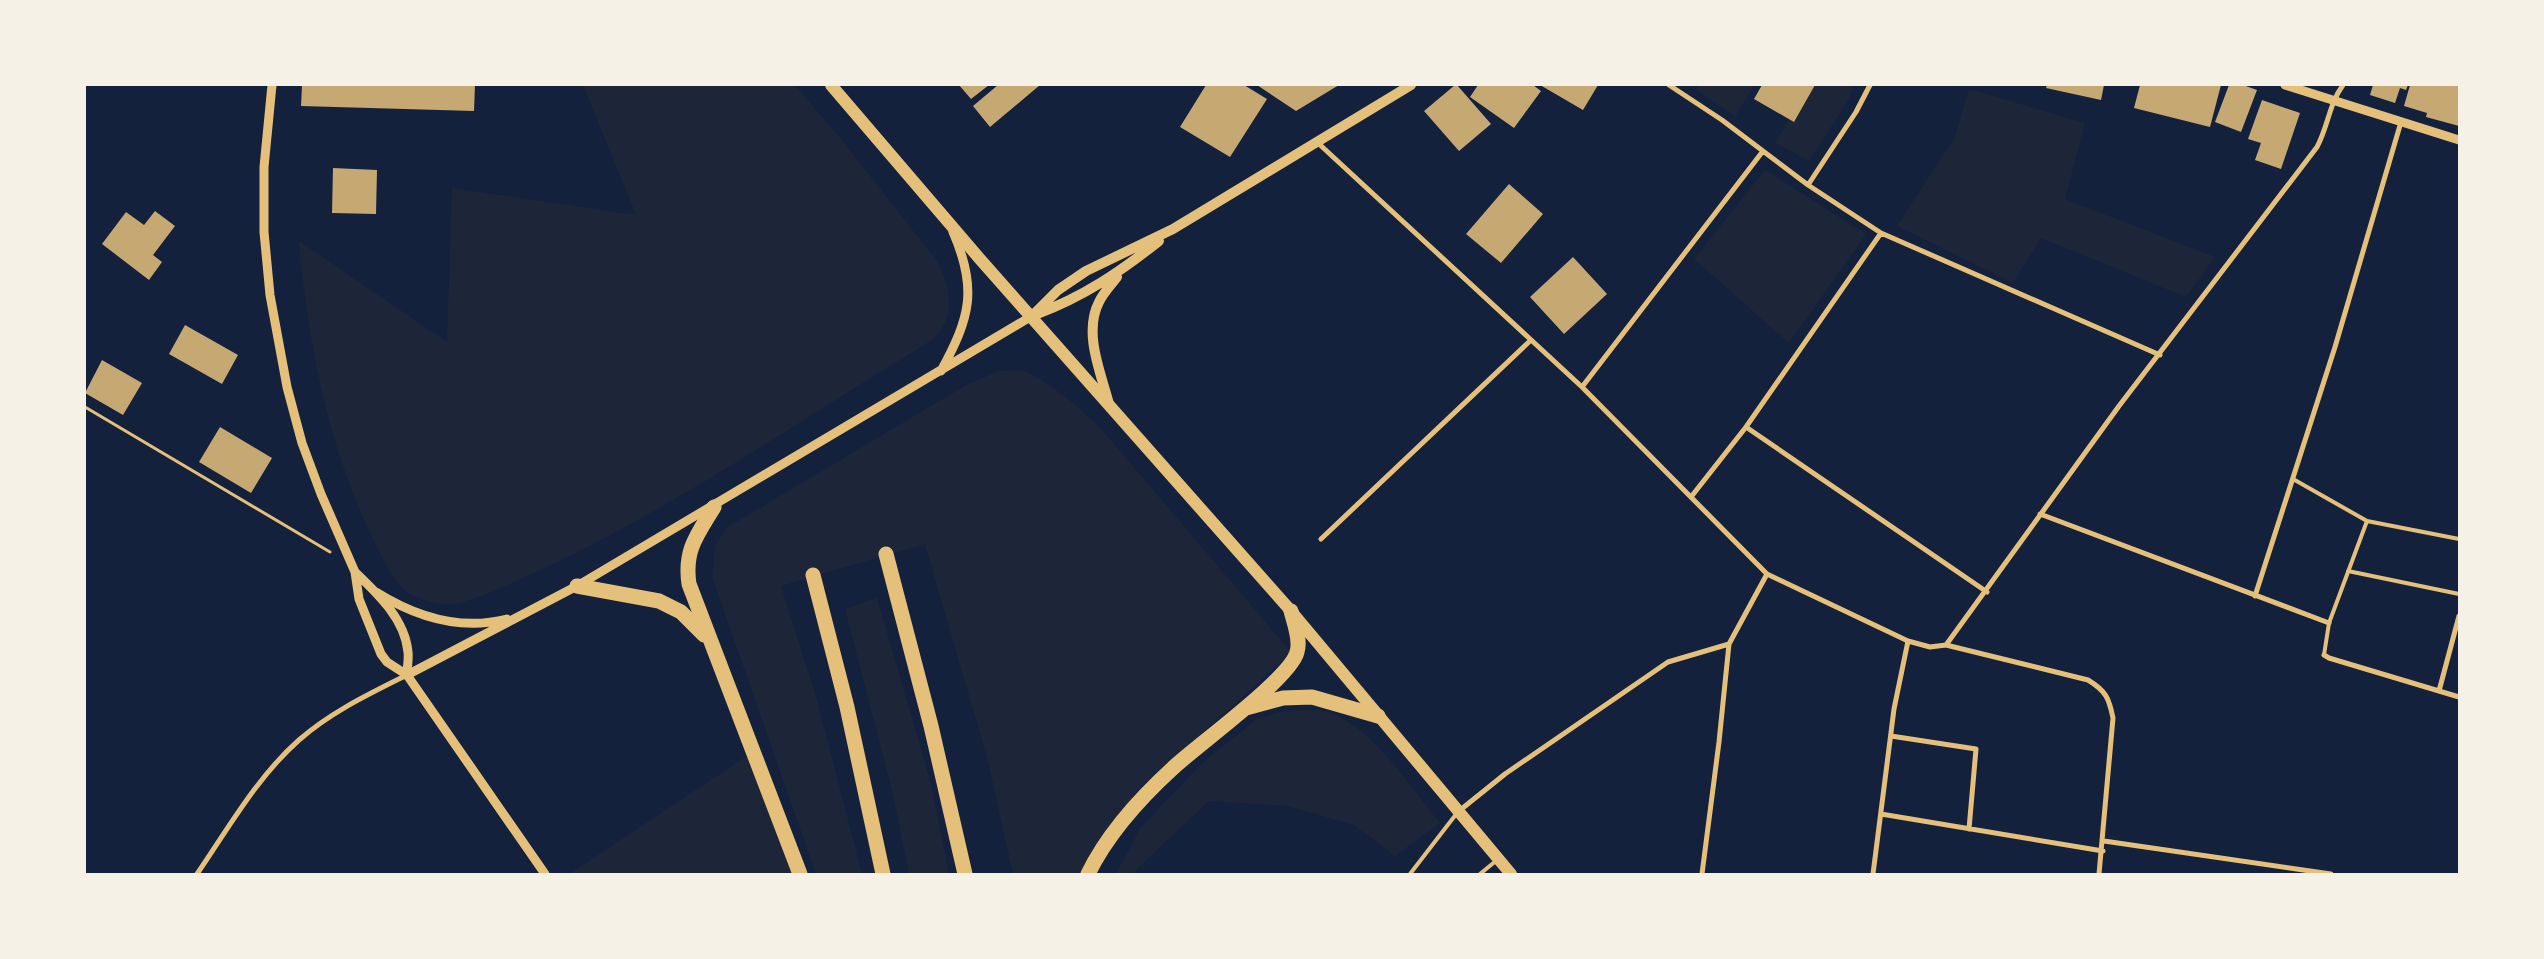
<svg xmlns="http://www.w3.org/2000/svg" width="2544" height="959" viewBox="0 0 2544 959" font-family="'Source Sans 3',sans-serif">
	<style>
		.green { fill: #1d2539 }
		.building { fill: #c6a872 }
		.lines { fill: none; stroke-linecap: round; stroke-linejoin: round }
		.path { stroke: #e5c07b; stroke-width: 3 }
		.service { stroke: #e5c07b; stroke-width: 4 }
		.minor { stroke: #e5c07b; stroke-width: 5 }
		.tertiary { stroke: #e5c07b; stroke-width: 9 }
		.secondary { stroke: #e5c07b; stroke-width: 10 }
		.primary { stroke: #e5c07b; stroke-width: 12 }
		.motorway { stroke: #e5c07b; stroke-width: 15 }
	</style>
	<rect width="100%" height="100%" fill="#14213d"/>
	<path class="green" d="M 583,85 L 795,85 L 837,134 L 937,261 C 950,285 956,313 937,335 C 931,342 921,346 914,351 C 788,428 661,516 527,576 C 506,585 470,604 447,604 C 438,605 418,598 410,594 C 394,585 381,555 373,539 C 328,446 308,344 299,241 L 447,342 L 452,188 L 636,215 Z
		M 1699,85 L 1754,85 L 1735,117 L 1696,89 Z
		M 1809,85 L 1854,85 L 1849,99 L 1809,161 L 1775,143 Z
		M 1969,89 L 2085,123 L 2065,199 L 2215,257 L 2186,297 L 2041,238 L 2013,283 L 1897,226 L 1955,137 Z
		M 1765,170 L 1866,234 L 1789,343 L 1694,259 Z
		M 1023,370 C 1051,383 1073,403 1096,423 L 1292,653 L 1136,792 L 1087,874 L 1013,874 L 988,761 L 925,544 L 781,586 L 817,700 L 862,874 L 816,874 L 712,577 L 715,546 L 726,528 L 968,384 L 999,371 Z
		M 877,598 L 930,780 L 949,874 L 909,874 L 893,794 L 845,609 Z
		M 1285,711 C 1299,711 1319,708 1331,713 C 1374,729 1411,788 1440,823 L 1395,856 L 1354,825 L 1288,806 L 1209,801 L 1137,869 L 1135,874 L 1116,874 L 1141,827 L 1203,762 L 1257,719 Z
		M 753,752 L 802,874 L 569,874 Z"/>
	<path class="building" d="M 302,85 L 475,85 L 474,111 L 301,106 Z
		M 959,85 L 989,85 L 971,99 Z
		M 998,85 L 1040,85 L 990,127 L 973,106 Z
		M 1206,85 L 1244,85 L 1267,99 L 1230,157 L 1180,127 Z
		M 1257,85 L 1339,85 L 1296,111 Z
		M 1455,85 L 1457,85 L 1491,124 L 1459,151 L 1424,111 Z
		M 1478,85 L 1533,85 L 1541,91 L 1514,128 L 1470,97 Z
		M 1540,85 L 1598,85 L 1583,110 Z
		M 1762,85 L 1815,85 L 1794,122 L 1754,99 Z
		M 2047,85 L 2104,85 L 2101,100 L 2046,88 Z
		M 2140,85 L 2221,85 L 2210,127 L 2134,108 Z
		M 2229,85 L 2243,85 L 2257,90 L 2241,132 L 2215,122 Z
		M 2373,85 L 2408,85 L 2406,90 L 2400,88 L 2395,103 L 2370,95 Z
		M 2410,85 L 2459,85 L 2459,126 L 2426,117 L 2427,113 L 2404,106 Z
		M 2262,100 L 2300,113 L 2281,169 L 2255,160 L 2261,143 L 2248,139 Z
		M 333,168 L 377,170 L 376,214 L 332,213 Z
		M 1509,184 L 1543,214 L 1501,263 L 1466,234 Z
		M 155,211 L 175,226 L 153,255 L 162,262 L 149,280 L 102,244 L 126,212 L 144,225 Z
		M 1573,257 L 1607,294 L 1564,334 L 1530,297 Z
		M 185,325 L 238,355 L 222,384 L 169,354 Z
		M 102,360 L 142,383 L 123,415 L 85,393 Z
		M 220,427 L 272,458 L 251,493 L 199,462 Z"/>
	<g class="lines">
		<path class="path" d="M 85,407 L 330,552"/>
		<path class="service" d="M 2293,479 L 2367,521 L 2329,623 L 2324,655
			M 2367,521 L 2459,539
			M 2348,571 L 2459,594
			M 1410,874 L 1457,813
			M 1480,874 L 1497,860"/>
		<path class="minor" d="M 1669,85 L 1722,120 L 1808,185 L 1881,233 L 2160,355
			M 1318,143 L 1582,387 L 1767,574 L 1908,641 L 1930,647 L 1946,645 L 2088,680 C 2106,691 2109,698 2113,718 L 2099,874
			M 1808,185 L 1856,112 L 1870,85
			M 1582,387 L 1763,151
			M 1746,427 L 1987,592
			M 1691,497 L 1746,427 L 1881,233
			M 2040,514 L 2329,623
			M 1321,539 L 1531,340
			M 2255,596 L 2335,347 L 2401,122
			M 1946,645 L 2119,406 L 2317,147 C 2328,127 2329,104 2343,85
			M 2324,655 L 2329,658 L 2459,697
			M 2439,691 L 2459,616
			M 1891,736 L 1976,749 L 1969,829
			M 1459,811 L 1505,774 L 1668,662 L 1729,644
			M 1881,814 L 2103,851
			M 2104,841 L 2331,874
			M 197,874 C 228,829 257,777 299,740 C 331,712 369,694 407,675
			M 1702,874 L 1719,742 L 1729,644 L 1767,574
			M 1873,874 L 1894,709 L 1908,641"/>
		<path class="tertiary" d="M 272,85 L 264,167 L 264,232 L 270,295 L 287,387 L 302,443 L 321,494 L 355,572 L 359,599 L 381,654 L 387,662 L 407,675 L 545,874
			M 2285,85 L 2459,140
			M 941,371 C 970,318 978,289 953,232
			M 355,572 C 377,593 405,619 408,652 C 409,659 407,667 407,675
			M 376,592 C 416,617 460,631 507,619
			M 407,675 L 577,586 L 1032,316"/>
		<path class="secondary" d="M 1037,314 C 1083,297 1120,272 1159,241
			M 1032,316 L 1058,290 L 1086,271 L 1173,229 L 1411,85
			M 1109,404 C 1101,373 1083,333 1099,302 C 1103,293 1111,285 1117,277"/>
		<path class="primary" d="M 831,85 L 979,258 L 1291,611 L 1511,874"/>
		<path class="motorway" d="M 714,507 C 697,535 684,550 689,584 L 800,874
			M 886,554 L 931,726 L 965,874
			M 813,575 L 847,707 L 883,874
			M 577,586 L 659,601 L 681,612 L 704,635
			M 1246,708 L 1283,698 L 1312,697 L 1378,716
			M 1088,874 C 1108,833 1139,799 1173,768 C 1196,746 1291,678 1297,652 C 1301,640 1294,623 1291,611"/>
	</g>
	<rect width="2544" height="959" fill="none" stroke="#f6f1e7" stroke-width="172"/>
</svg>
